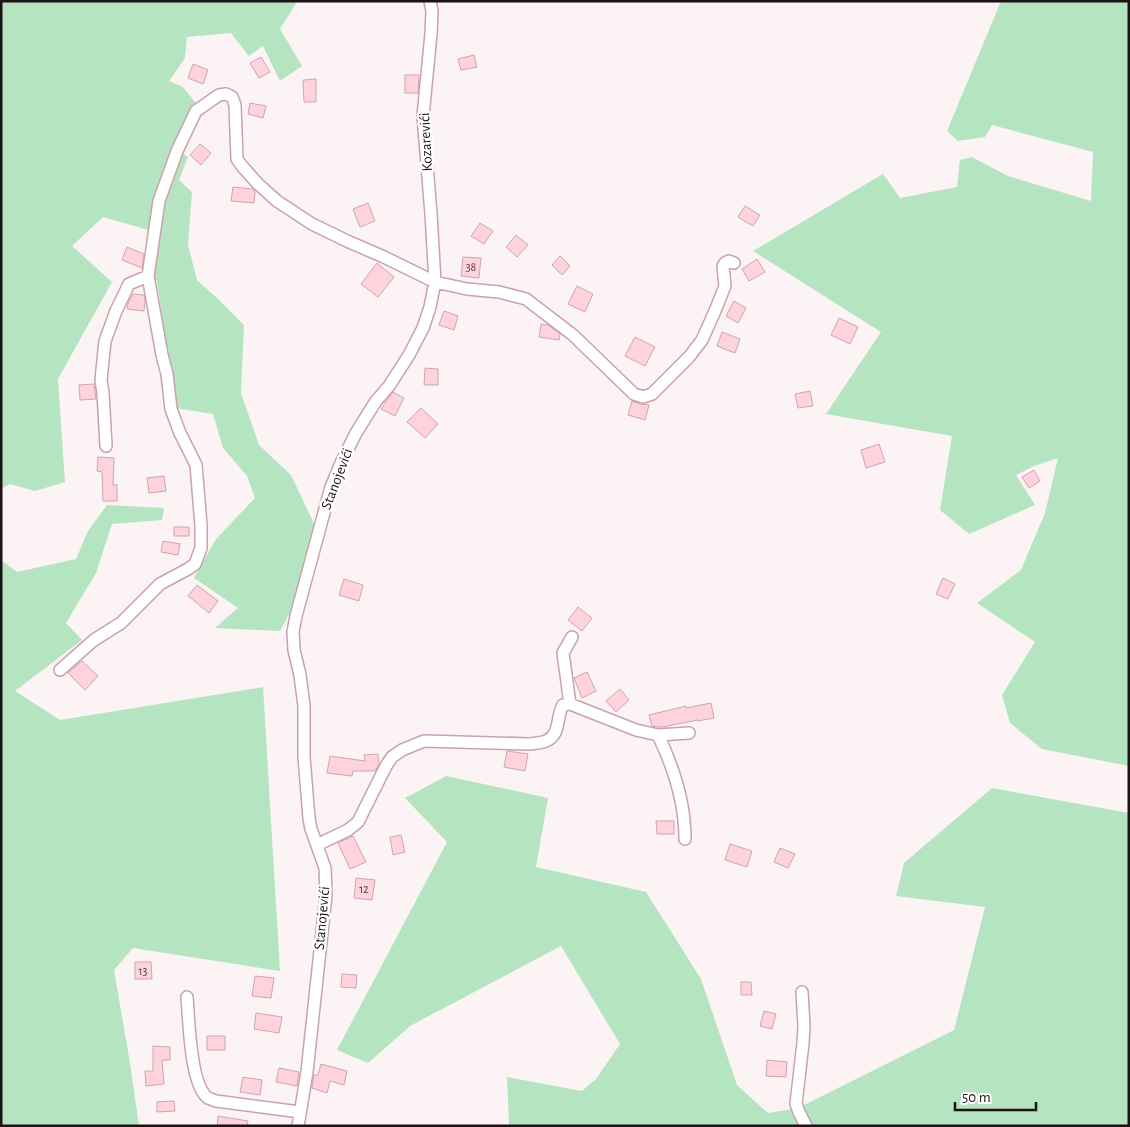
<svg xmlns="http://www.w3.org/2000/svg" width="1130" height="1127" viewBox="0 0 1130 1127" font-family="'Alegreya Sans',sans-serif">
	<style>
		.green { fill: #b4e5c0 }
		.building { fill: #fed3de; stroke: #cda5af }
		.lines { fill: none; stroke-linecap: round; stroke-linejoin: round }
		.minor-casing { stroke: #caa2ac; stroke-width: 14 }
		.minor { stroke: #fff; stroke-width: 11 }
		.labels { text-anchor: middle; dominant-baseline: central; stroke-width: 5; stroke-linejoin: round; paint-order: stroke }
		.number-label { font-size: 12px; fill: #574247 }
		.street-label { font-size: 15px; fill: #1f1115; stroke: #fff }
	</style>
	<rect width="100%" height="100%" fill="#fcf3f5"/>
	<path class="green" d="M 1,1 L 297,2 L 280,29 L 302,66 L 280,81 L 263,46 L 249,56 L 231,33 L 187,37 L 185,58 L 169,81 L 183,87 L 196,103 L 184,128 L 176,149 L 188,157 L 179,180 L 192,192 L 188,245 L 197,280 L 218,299 L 244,325 L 241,393 L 259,445 L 291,475 L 317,530 L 300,593 L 280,631 L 215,628 L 238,608 L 194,578 L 216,539 L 255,498 L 247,476 L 223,448 L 213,414 L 175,408 L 157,281 L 148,276 L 159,233 L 103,217 L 72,246 L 112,282 L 58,379 L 65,482 L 35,491 L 10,484 L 1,489 Z
		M 1001,1 L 1129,1 L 1129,766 L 1042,749 L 1010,723 L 1002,695 L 1035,642 L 977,603 L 1021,570 L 1045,513 L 1058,458 L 1034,466 L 1016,475 L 1035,505 L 969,534 L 940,510 L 952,436 L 826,414 L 881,332 L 753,251 L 883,174 L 900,198 L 957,187 L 960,160 L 972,157 L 1008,176 L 1091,201 L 1093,152 L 992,125 L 985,137 L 958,141 L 947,131 Z
		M 107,505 L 164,508 L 162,520 L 112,524 L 96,573 L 66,623 L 82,640 L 15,691 L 60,720 L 263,687 L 280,971 L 133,948 L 114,970 L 130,1063 L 139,1126 L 1,1126 L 1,560 L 17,572 L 76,559 L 88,531 Z
		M 446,776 L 548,798 L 536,867 L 646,892 L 701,979 L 737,1085 L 768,1113 L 798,1108 L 954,1030 L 985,907 L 896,896 L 904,863 L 992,788 L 1129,813 L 1129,1126 L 509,1126 L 507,1077 L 582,1091 L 596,1079 L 620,1044 L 561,946 L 410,1026 L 368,1063 L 337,1050 L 447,842 L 405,798 Z"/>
	<path class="building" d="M 474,55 L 477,67 L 461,70 L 458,59 Z
		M 261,57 L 270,72 L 259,78 L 250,63 Z
		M 193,64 L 208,70 L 203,84 L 188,78 Z
		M 405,75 L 419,75 L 418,93 L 405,93 Z
		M 316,79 L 316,102 L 304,102 L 303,80 Z
		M 250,103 L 266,106 L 263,118 L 248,114 Z
		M 200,144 L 211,153 L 201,165 L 190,155 Z
		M 233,187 L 253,189 L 255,192 L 254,203 L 231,201 Z
		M 368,203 L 375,221 L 360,227 L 353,209 Z
		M 745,206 L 760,215 L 753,226 L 738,217 Z
		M 480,223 L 493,231 L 484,244 L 471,236 Z
		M 516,235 L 528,245 L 517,257 L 506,247 Z
		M 127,247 L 144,254 L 142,268 L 122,260 Z
		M 560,256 L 570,266 L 562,275 L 552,265 Z
		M 463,257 L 481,258 L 479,278 L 461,276 Z
		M 757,259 L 765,272 L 749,281 L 742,269 Z
		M 377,263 L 394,277 L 378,297 L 361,284 Z
		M 577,286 L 593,294 L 585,312 L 568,304 Z
		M 133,294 L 144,295 L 145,301 L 144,311 L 127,309 L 128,304 Z
		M 734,301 L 746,308 L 738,323 L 726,316 Z
		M 444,311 L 458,316 L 454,330 L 439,325 Z
		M 839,318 L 858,327 L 850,344 L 831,335 Z
		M 541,324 L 548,325 L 560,334 L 559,340 L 539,337 Z
		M 722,332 L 740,339 L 735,353 L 717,346 Z
		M 635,337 L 655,347 L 645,366 L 625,356 Z
		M 425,368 L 438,369 L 438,385 L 424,385 Z
		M 94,384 L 96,399 L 80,400 L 79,385 Z
		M 810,391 L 813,406 L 798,408 L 795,394 Z
		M 393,392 L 404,398 L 395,416 L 381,409 L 385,403 Z
		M 632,401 L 641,404 L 649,405 L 645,420 L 628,415 Z
		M 421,408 L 438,424 L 425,438 L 407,422 Z
		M 879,444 L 885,462 L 866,468 L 861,450 Z
		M 98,457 L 114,458 L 113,485 L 117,485 L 117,501 L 103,501 L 102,472 L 97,471 Z
		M 1034,470 L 1040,481 L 1029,488 L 1022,477 Z
		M 164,476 L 166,491 L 149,493 L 147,478 Z
		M 174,527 L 189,527 L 189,536 L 174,536 Z
		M 163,541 L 180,544 L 178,555 L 161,552 Z
		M 943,578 L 955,584 L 948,599 L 936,594 Z
		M 344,579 L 363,585 L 359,601 L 339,595 Z
		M 197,585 L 218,601 L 209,613 L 188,596 Z
		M 578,607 L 592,618 L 582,631 L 568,620 Z
		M 82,661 L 98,676 L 85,690 L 68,673 Z
		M 587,672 L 596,691 L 582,698 L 574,678 Z
		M 620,689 L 629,700 L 616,712 L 606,701 Z
		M 711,703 L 714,718 L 698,721 L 698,720 L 667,726 L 667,727 L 659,727 L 652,726 L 649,715 L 686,706 L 686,708 Z
		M 507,751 L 528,754 L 525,771 L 504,767 Z
		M 378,754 L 379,764 L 375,771 L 353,771 L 352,776 L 327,773 L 330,756 L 365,761 L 364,755 Z
		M 656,821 L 674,821 L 674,834 L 657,834 Z
		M 401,835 L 405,852 L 393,855 L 390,837 Z
		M 353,836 L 366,862 L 350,869 L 338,843 Z
		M 730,844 L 752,851 L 747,867 L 725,860 Z
		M 780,848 L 795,854 L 788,868 L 774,862 Z
		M 356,878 L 375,880 L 372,900 L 354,898 Z
		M 135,962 L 151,962 L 152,979 L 135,979 Z
		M 342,974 L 357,975 L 356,988 L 341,987 Z
		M 255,976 L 274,978 L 271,998 L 252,996 Z
		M 741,982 L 751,982 L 752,995 L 741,995 Z
		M 764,1011 L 776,1014 L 772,1029 L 760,1026 Z
		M 256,1013 L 282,1017 L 279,1033 L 254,1029 Z
		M 207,1036 L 225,1036 L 225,1050 L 207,1050 Z
		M 153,1046 L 170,1047 L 170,1060 L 162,1060 L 164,1084 L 146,1086 L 145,1071 L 153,1071 Z
		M 767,1060 L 787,1062 L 786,1077 L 766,1076 Z
		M 321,1064 L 347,1071 L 344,1085 L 330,1081 L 327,1093 L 312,1088 L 314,1075 L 318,1075 Z
		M 279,1068 L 299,1072 L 297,1086 L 276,1082 Z
		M 243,1077 L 262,1080 L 260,1095 L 240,1092 Z
		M 174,1101 L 175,1111 L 157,1112 L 157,1102 Z
		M 218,1116 L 248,1121 L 247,1126 L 217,1126 Z"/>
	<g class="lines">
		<g class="minor-casing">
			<path id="minor" d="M 106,446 L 103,393 L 101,380 L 105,341 L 116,311 L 129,284 L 148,276
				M 60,670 L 94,640 L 121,623 L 160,584 L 188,569 L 195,564 L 201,548 L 201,525 L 196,465 L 180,433 L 171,409 L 167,374 L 162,355 L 148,276 L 159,201 L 177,151 L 196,111 L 219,95 L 226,94 L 232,97 L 235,105 L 237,159 L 242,166 L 258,184 L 277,201 L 312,224 L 347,241 L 384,257 L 435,282 L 467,289 L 499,292 L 526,299 L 573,335 L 634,394 L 643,397 L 652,394 L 689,357 L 702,340 L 715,311 L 725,286 L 723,266 L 725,263 L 729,261 L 734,263
				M 570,704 L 563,653 L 572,637
				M 658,735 C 674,768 685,803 685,839
				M 317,845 L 348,830 L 358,822 L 386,766 L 392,757 L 402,750 L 424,741 L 530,744 C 535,743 542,743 546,741 C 561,735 556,716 563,705 L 570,704 L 636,730 L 658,735 L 689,733
				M 802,992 L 804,1026 L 803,1043 L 796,1104 L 799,1112 L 806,1126
				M 187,997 C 189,1020 190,1085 208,1098 C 211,1099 213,1100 216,1101 L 300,1112
				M 298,1126 L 307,1072 L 326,895 L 325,868 L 311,829 L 309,818 L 304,757 L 304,706 L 300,675 L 294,650 L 293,632 L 296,616 L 319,531 L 331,487 L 341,463 L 356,433 L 376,401 L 389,386 L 409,355 L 423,328 L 430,307 L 435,282 L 431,214 L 423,116 L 431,34 L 432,11 L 430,1"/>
		</g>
		<use href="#minor" class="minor"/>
	</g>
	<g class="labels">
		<g class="number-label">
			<text x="471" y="267">38</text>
			<text x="364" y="889">12</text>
			<text x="143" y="971">13</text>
		</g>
		<g class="street-label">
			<text transform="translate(426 142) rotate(-93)">Kozarevići</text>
			<text transform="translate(337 479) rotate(-69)">Stanojevići</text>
			<text transform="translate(322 918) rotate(-85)">Stanojevići</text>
		</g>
	</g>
	<rect width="1130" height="1127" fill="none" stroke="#1f1115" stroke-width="5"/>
	<path d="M955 1102v8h81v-8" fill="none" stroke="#1f1115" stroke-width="2.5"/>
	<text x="962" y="1102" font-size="15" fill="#1f1115" stroke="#ffffff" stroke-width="4" paint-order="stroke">50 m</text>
</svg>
